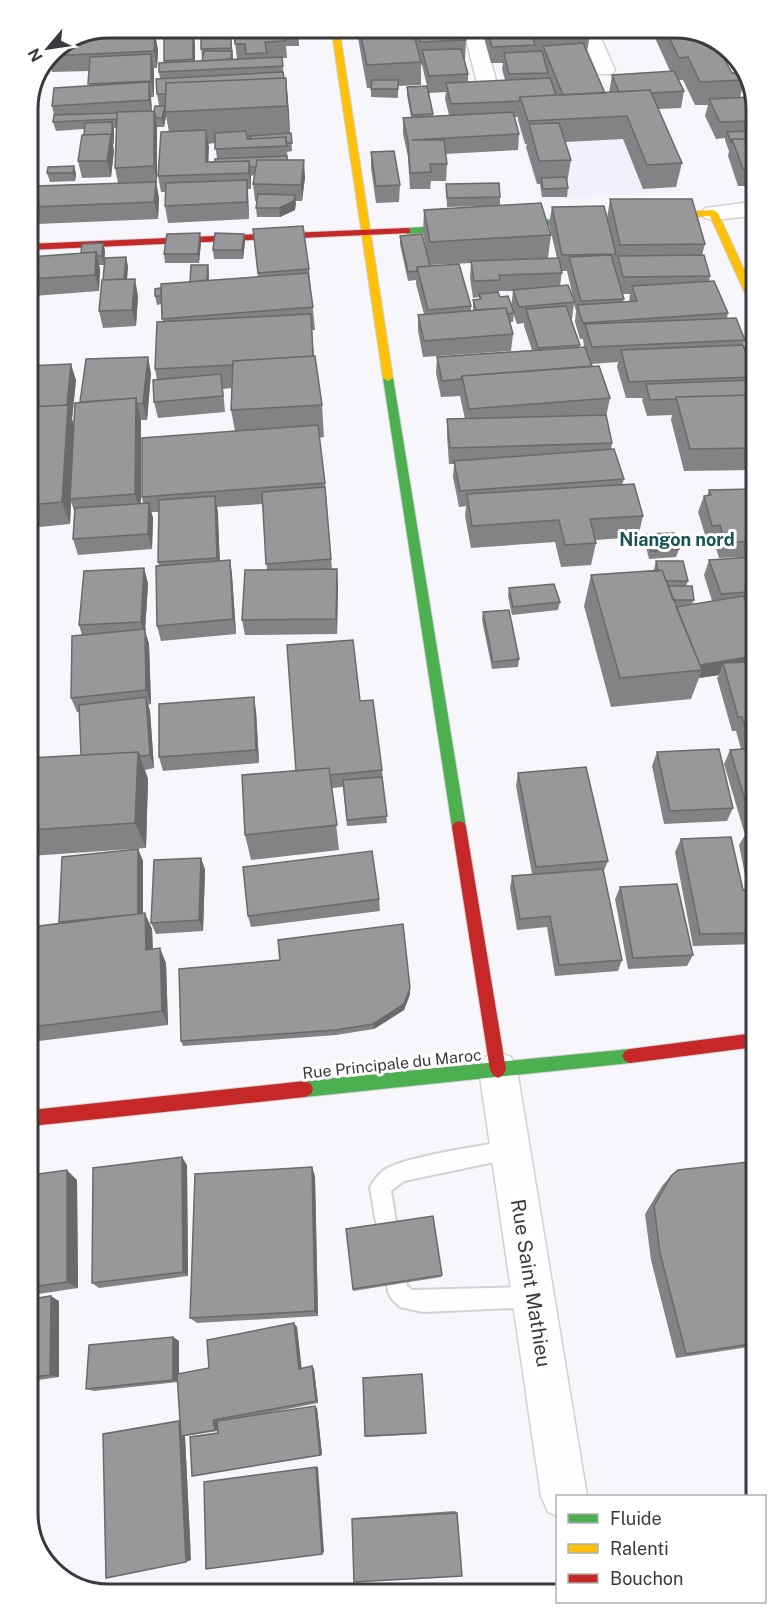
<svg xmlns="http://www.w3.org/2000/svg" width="784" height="1621" viewBox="0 0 784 1621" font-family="'Public Sans',sans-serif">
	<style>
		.education { fill: #f4effc }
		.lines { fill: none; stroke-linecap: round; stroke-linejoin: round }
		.lane-casing { stroke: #d2d2d6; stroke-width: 4 }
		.street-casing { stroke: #d2d2d6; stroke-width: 3 }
		.fast-casing { stroke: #d2d2d6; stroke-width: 2 }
		.slow-casing { stroke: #d2d2d6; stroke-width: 2 }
		.jam-casing { stroke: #d2d2d6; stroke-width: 2 }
		.lane { fill: #fefefe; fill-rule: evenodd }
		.street { fill: #fefefe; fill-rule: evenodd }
		.fast { fill: #4caf50; fill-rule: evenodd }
		.slow { fill: #ffc107; fill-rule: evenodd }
		.jam { fill: #c62828; fill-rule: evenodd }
		.wall { fill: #838284; fill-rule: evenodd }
		.shaded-wall { fill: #6a6a6b }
		.building { fill: #989799; stroke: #6a6a6b; stroke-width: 1.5 }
		.labels { text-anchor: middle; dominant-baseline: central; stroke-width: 6; stroke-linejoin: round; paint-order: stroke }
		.street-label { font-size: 16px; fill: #3a3a3e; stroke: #fff }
		.neighbourhood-label { font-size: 18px; font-weight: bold; fill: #175358; stroke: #fff }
		.near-street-label { font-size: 20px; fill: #3a3a3e; stroke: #fff }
		.rim { fill: none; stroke: #3a3a3e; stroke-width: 3 }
	</style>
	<rect width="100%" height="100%" fill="#f7f7fb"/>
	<path class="education" d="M 647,111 L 681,191 L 539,200 L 516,119 Z"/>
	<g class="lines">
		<g class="lane-casing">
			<path id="lane" d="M 511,1140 L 518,1143 L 521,1150 L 518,1157 L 404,1181 L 391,1191 L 407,1286 L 412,1290 L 533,1287 L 540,1290 L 543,1297 L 540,1304 L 533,1307 L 423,1312 L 400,1307 L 391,1298 L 388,1291 L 370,1188 C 373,1181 378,1175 384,1170 C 409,1155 480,1147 511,1140 Z"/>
		</g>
		<g class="street-casing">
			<path id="street" d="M 463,27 L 481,27 L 498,87 L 495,91 L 481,91 L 478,87 Z
				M 578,27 L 596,27 L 615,70 L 612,74 L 598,74 Z
				M 711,38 L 725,44 L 742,66 L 740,68 L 726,68 L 709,41 Z
				M 751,202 L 751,216 L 713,220 L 705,218 L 702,213 L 705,208 Z
				M 498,1052 L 511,1057 L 517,1070 L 587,1496 L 558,1496 L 558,1516 L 548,1512 L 541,1496 L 479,1070 L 485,1057 Z"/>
		</g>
		<g class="fast-casing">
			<path id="fast" d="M 596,217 L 599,218 L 599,222 L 407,234 L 402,231 L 407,228 Z
				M 388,375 L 393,378 L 466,827 L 464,831 L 459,833 L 454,831 L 452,827 L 383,378 Z
				M 630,1049 L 635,1051 L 638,1056 L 635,1061 L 630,1063 L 305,1097 L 299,1094 L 297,1089 L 299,1084 L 305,1081 Z"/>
		</g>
		<g class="slow-casing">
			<path id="slow" d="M 331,27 L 339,27 L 393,378 L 388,381 L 383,378 Z
				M 713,210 L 718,213 L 752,287 L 752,301 L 747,298 L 710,216 L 650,220 L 645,217 L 650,214 Z"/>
		</g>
		<g class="jam-casing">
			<path id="jam" d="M 407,228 L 410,229 L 410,233 L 28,250 L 28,244 Z
				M 459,821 L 464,823 L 466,827 L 506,1070 L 503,1075 L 498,1078 L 493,1075 L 490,1070 L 452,827 L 454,823 Z
				M 755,1033 L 755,1047 L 630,1063 L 625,1061 L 622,1056 L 625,1051 L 630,1049 Z
				M 305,1081 L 311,1084 L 313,1089 L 311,1094 L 305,1097 L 31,1126 L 31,1110 Z"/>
		</g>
		<use href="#lane" class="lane"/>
		<use href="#street" class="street"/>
		<use href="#fast" class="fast"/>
		<use href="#slow" class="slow"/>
		<use href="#jam" class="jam"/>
	</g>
	<path class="wall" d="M 207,27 L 233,27 L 232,33 L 208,33 Z
		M 239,27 L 272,27 L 272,32 L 274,32 L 274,27 L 298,27 L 299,46 L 286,46 L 287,58 L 282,58 L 284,78 L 286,78 L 290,133 L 291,133 L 292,151 L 287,152 L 288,160 L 305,177 L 302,201 L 295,201 L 295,210 L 280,217 L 257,217 L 256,208 L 257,201 L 255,201 L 253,184 L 254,175 L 251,176 L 251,189 L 248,189 L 249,219 L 168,223 L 165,206 L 166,192 L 161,192 L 158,176 L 169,132 L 166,116 L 164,127 L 157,127 L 157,183 L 156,183 L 159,198 L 158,219 L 37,224 L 32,207 L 118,183 L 115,168 L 117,128 L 114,128 L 113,146 L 114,151 L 111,177 L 82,178 L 78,161 L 84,135 L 84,129 L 56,131 L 53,122 L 54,115 L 52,106 L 89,86 L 89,71 L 52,72 L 48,56 L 155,34 L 158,50 L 157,68 L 154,68 L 154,97 L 151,97 L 152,111 L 154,111 L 159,106 L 157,94 L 160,79 L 159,72 L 164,62 L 164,30 L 193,28 L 195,45 L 195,61 L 202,61 L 203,58 L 202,58 L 201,49 L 231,35 L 233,59 L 237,59 L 234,34 L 239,34 ZM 215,143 L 217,159 L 215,162 L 208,162 L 208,144 Z
		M 356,27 L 462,27 L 466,40 L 465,61 L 468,74 L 468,82 L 505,80 L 502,69 L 503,63 L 491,63 L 481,27 L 587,27 L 590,34 L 587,52 L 605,93 L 609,93 L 612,75 L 670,71 L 650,27 L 681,27 L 732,73 L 744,80 L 740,98 L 751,97 L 751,186 L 738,186 L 728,156 L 729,151 L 725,140 L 725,138 L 716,139 L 705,116 L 708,105 L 695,105 L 683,80 L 679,80 L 684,91 L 681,108 L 658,109 L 682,163 L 676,187 L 643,189 L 623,139 L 565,142 L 571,160 L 567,183 L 568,188 L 567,197 L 542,197 L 540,184 L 537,184 L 526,147 L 527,144 L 525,144 L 518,120 L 518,117 L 514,117 L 519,134 L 518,150 L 445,154 L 447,164 L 446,181 L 431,181 L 430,189 L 410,189 L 408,157 L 403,134 L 403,118 L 411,117 L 407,95 L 407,87 L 427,86 L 422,65 L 421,65 L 421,85 L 398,86 L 398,98 L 371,97 L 371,88 L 367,88 ZM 446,92 L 445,99 L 449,115 L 433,116 L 429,93 Z
		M 371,152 L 400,185 L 399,202 L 376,203 L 371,168 Z
		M 74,166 L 76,174 L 75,181 L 50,182 L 47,173 Z
		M 446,184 L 500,197 L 500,206 L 551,235 L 548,258 L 524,259 L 557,258 L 549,224 L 552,207 L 607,219 L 610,199 L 705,244 L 702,255 L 710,276 L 709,281 L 728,313 L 727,318 L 745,340 L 743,345 L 752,370 L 753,470 L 684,471 L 671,420 L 672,415 L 647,416 L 642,400 L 643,398 L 626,398 L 617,367 L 618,362 L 591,364 L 610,398 L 606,417 L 612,443 L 611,450 L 624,479 L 622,485 L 643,516 L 638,537 L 595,540 L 596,543 L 591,565 L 561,567 L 555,542 L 471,548 L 465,516 L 466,506 L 459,507 L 453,477 L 454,464 L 449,464 L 447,435 L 447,419 L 465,419 L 460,396 L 441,397 L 436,373 L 437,357 L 532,350 L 524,326 L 524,323 L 517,324 L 511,307 L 513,291 L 499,291 L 499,296 L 514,313 L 513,322 L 510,322 L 513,334 L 511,351 L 423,357 L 418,331 L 418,315 L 424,314 L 416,284 L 416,280 L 408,281 L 400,244 L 400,236 L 427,254 L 423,233 L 424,210 L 490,206 L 447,207 ZM 471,263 L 470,278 L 473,298 L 479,297 L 479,299 L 473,300 L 473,311 L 471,311 L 471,306 L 430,265 ZM 562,271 L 567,271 L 573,297 L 560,286 ZM 622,294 L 630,294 L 629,302 L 623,302 L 624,299 ZM 574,304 L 576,311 L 575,322 L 580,339 L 583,339 L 584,347 L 579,347 L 580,345 L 571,319 L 572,319 Z
		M 253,229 L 309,269 L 315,330 L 312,330 L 314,356 L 322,405 L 324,437 L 319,438 L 325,483 L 332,569 L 338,584 L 337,634 L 245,635 L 242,620 L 267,570 L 263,504 L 217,507 L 220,560 L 230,560 L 232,575 L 236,634 L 161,641 L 157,626 L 159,566 L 158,562 L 159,512 L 151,512 L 153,518 L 152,549 L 78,555 L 73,539 L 75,513 L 71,502 L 70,524 L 29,528 L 28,366 L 76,380 L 72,419 L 74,425 L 80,402 L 151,373 L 147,420 L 141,420 L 141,503 L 143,503 L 142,497 L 235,431 L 231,410 L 232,388 L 223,389 L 225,412 L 158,418 L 154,402 L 157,380 L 155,369 L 163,321 L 162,304 L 157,305 L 155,296 L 161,288 L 190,282 L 208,265 L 209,280 L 258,277 Z
		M 244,234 L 245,242 L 243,259 L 214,259 L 213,250 Z
		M 201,242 L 199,263 L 165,263 L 164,254 Z
		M 103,243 L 105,251 L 104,265 L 99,265 L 100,269 L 99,291 L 33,296 L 30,284 L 28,297 L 28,267 L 29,271 L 81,253 Z
		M 128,266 L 127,279 L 138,296 L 136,326 L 103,328 L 99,311 Z
		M 753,489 L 753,599 L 745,599 L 753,616 L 755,944 L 693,946 L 675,852 L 681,839 L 743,890 L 748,890 L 739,845 L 745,835 L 724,764 L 730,750 L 741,749 L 736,731 L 732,731 L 717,678 L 719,675 L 699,678 L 691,699 L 611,707 L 584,606 L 591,575 L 654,571 L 654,569 L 656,561 L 688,581 L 686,586 L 694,600 L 692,604 L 712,601 L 704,575 L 709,560 L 746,557 L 719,558 L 714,541 L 707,541 L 698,512 L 704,496 L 707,496 L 709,490 Z
		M 647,534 L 679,549 L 676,557 L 649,559 L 645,543 Z
		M 144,568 L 148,584 L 145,631 L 149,644 L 151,704 L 148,705 L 150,711 L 154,768 L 145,770 L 148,779 L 146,848 L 30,856 L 30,758 L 81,755 L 80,712 L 77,712 L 71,698 L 82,635 L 79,625 Z
		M 509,588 L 560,602 L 558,610 L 512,615 L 508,596 Z
		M 483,612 L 519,659 L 518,667 L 492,669 L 482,620 Z
		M 360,701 L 382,770 L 387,823 L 347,826 L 343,787 L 332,788 L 339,850 L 251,860 L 245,835 L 296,771 Z
		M 256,711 L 259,763 L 163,771 L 159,757 Z
		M 657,752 L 733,808 L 727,821 L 664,824 L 652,766 Z
		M 518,773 L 608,861 L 603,873 L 622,960 L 618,971 L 555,976 L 547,927 L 517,930 L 510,888 L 512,876 L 532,874 L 516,786 Z
		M 138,849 L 143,861 L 143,913 L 152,929 L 153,949 L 166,963 L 168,1025 L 31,1042 L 31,927 L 60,923 Z
		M 201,858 L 205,870 L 203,931 L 156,934 L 151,923 Z
		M 620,887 L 693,955 L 687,966 L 628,969 L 615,899 Z
		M 379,899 L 380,911 L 251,927 L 248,916 Z
		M 410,988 L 410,994 L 404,1010 L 374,1029 L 336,1035 L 183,1046 L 181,1041 Z
		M 756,1161 L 756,1346 L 676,1358 L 651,1260 L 645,1214 L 662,1186 L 671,1176 Z
		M 187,1165 L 188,1276 L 99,1288 L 92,1283 Z
		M 312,1167 L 315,1177 L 318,1316 L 197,1323 L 190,1318 Z
		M 32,1175 L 77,1180 L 78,1288 L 32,1295 Z
		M 346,1229 L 442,1275 L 441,1277 L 353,1291 Z
		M 32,1299 L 59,1301 L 59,1377 L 32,1381 Z
		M 297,1327 L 301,1368 L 314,1369 L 318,1403 L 241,1418 L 317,1408 L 322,1455 L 192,1476 L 218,1433 L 218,1431 L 185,1436 L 191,1560 L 178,1382 L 94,1391 L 86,1389 L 173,1337 L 179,1341 L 179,1374 L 209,1368 Z
		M 426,1433 L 425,1434 L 366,1437 L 365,1436 Z
		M 455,1511 L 457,1513 L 352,1519 L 353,1518 Z"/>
	<path class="shaded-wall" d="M 193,28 L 195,45 L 195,70 L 193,59 Z
		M 155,34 L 158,50 L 157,68 L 154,51 Z
		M 231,35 L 233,60 L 229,66 L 232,52 Z
		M 151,54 L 154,70 L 154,97 L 151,81 Z
		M 286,78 L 289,111 L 290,140 L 287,106 Z
		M 149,82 L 151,98 L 152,116 L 149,100 Z
		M 165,106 L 166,116 L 164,127 L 162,118 Z
		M 154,111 L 157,127 L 157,183 L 154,166 Z
		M 112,122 L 114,130 L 114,146 L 112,137 Z
		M 206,130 L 209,147 L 208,174 L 206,162 Z
		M 111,134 L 114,151 L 111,177 L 107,161 Z
		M 304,160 L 305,177 L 302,201 L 301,185 Z
		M 249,161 L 251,177 L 251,189 L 249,173 Z
		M 74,166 L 76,174 L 75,181 L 73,173 Z
		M 247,180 L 248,196 L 249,219 L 247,202 Z
		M 156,182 L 159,198 L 158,219 L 154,202 Z
		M 295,195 L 296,204 L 295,210 L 280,217 L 279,208 Z
		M 200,233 L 201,242 L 199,263 L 198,254 Z
		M 244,234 L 245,242 L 243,259 L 242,250 Z
		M 103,243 L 105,251 L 104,265 L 102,256 Z
		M 96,252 L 100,269 L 99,291 L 95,275 Z
		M 126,257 L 128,266 L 126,292 L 124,284 Z
		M 208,265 L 209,274 L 208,291 L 207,283 Z
		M 28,267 L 31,276 L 28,279 L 30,284 L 28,297 Z
		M 135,279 L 138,296 L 136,326 L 132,310 Z
		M 148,357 L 151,373 L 147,420 L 143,403 Z
		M 71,364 L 76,380 L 72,419 L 74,427 L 70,499 L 71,502 L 70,524 L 62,502 L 66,409 Z
		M 136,398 L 141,421 L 141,516 L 135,494 Z
		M 215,496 L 218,512 L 220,574 L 217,558 Z
		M 149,503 L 153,518 L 152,549 L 148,534 Z
		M 230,560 L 232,575 L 236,634 L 233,619 Z
		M 144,568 L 148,584 L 145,631 L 149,644 L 151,704 L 146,690 L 145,636 L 141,622 Z
		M 337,569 L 338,584 L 337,634 L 336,619 Z
		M 753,656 L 753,669 L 723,663 L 719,675 L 699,678 L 702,670 L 696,665 Z
		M 146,697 L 150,711 L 154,768 L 150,755 Z
		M 254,697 L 256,711 L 259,763 L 256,750 Z
		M 138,752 L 148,779 L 146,848 L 135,823 Z
		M 138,849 L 143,861 L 143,926 L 138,914 Z
		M 201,858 L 205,870 L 203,931 L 199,920 Z
		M 145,913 L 152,929 L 153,965 L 146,950 Z
		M 160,948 L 166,963 L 168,1025 L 162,1011 Z
		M 410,988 L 410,994 L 404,1010 L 374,1029 L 373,1024 Z
		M 182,1157 L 187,1165 L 188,1276 L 183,1272 Z
		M 312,1167 L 315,1177 L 318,1316 L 315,1311 Z
		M 67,1170 L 77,1180 L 78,1288 L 67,1282 Z
		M 51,1296 L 59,1301 L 59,1377 L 50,1375 Z
		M 294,1323 L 297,1327 L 302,1371 L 299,1369 Z
		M 173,1337 L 179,1341 L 179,1382 L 173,1380 Z
		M 312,1366 L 314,1369 L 318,1403 L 316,1401 Z
		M 315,1406 L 317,1408 L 322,1455 L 320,1455 Z
		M 213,1420 L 218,1422 L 220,1431 L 215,1430 Z
		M 179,1421 L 184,1423 L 181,1436 L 185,1436 L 191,1560 L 186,1562 Z
		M 316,1467 L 318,1467 L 324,1552 L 322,1554 Z"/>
	<path class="building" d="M 239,27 L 271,27 L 271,29 L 256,29 L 256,32 L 239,32 Z
		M 274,27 L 298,27 L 298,30 L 284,30 L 285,41 L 265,42 L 267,53 L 246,54 L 245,44 L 235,44 L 234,34 L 278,31 L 274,30 Z
		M 359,27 L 412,27 L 421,62 L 367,65 Z
		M 417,27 L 462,27 L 466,40 L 420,42 Z
		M 487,27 L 530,27 L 535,45 L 492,47 Z
		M 539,27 L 587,27 L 590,34 L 542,36 Z
		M 664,27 L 681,27 L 714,40 L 732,73 L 740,73 L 744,80 L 700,82 L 688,57 L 679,58 Z
		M 193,28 L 193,59 L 164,61 L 164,30 Z
		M 155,34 L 154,51 L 49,56 L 51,51 L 85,37 Z
		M 231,35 L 231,48 L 201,49 L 201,36 Z
		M 583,43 L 605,93 L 563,95 L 543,46 Z
		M 461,49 L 468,74 L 429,76 L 422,50 Z
		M 204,51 L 232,51 L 231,59 L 202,61 Z
		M 542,51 L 548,73 L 509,74 L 504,53 Z
		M 151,54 L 151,81 L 88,84 L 90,57 Z
		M 282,57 L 283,66 L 159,72 L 159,63 Z
		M 674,71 L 684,91 L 651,93 L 650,90 L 619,92 L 612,75 Z
		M 283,72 L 284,78 L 166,83 L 166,94 L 157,94 L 156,79 Z
		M 286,78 L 287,106 L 165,112 L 166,83 Z
		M 550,78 L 556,95 L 520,97 L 519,101 L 451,104 L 446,83 Z
		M 372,80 L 398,80 L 398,89 L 371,89 Z
		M 149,82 L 149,100 L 52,106 L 54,88 Z
		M 427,86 L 433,114 L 412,115 L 407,87 Z
		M 650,90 L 682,163 L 647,165 L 627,116 L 528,121 L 520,97 Z
		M 751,97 L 751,121 L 720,122 L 709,99 Z
		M 155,106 L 165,106 L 162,118 L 156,118 L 154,111 Z
		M 154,111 L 154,166 L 115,168 L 117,112 Z
		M 513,112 L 519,134 L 412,140 L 444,140 L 447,164 L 430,164 L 431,172 L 410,173 L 408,141 L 403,118 Z
		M 117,113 L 117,119 L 53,122 L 54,115 Z
		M 112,122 L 112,137 L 111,134 L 84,135 L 85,123 Z
		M 559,123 L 571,160 L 539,161 L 529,124 Z
		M 206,130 L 206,162 L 249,161 L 249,173 L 158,176 L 161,132 Z
		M 246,131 L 247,139 L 286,137 L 287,146 L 215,149 L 215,133 Z
		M 751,131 L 751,139 L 732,139 L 731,142 L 727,132 Z
		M 291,133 L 292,143 L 286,143 L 286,137 L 251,139 L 250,136 Z
		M 111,134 L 107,161 L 78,161 L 82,135 Z
		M 732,139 L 751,139 L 751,169 L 743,169 Z
		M 394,151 L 400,185 L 376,186 L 371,152 Z
		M 287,156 L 287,160 L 257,160 L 256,167 L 250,167 L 249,161 L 215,162 L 215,159 Z
		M 257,160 L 304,160 L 301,185 L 253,184 Z
		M 74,166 L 73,173 L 47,173 L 48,167 Z
		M 566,177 L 568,188 L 543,189 L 541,178 Z
		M 247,180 L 247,202 L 165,206 L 166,183 Z
		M 156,182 L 154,202 L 32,207 L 36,186 Z
		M 499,183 L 500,197 L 447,198 L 446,184 Z
		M 258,194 L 295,195 L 294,201 L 279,208 L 256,208 Z
		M 610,199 L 692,199 L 705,244 L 620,245 Z
		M 541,203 L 551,235 L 430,242 L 424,210 Z
		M 604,206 L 616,254 L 562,255 L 552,207 Z
		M 303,226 L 309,269 L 258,273 L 253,229 Z
		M 200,233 L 198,254 L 164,254 L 167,234 Z
		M 215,233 L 244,234 L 242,250 L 213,250 Z
		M 422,234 L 430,266 L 417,267 L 417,271 L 408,272 L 400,236 Z
		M 103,243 L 102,256 L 97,256 L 96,252 L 81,253 L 82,244 Z
		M 96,252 L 95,275 L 28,279 L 30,257 Z
		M 611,255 L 624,299 L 581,301 L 569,257 Z
		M 704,255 L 710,276 L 623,277 L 618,256 Z
		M 126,257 L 124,279 L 103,280 L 105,258 Z
		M 559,258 L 562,273 L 499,275 L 500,280 L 474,281 L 471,261 Z
		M 459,264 L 471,306 L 428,310 L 417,267 Z
		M 191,265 L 208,265 L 207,280 L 190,282 Z
		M 308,273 L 313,307 L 162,319 L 161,284 Z
		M 135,279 L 132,310 L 99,311 L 102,280 Z
		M 714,281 L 728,313 L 583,323 L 577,305 L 637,301 L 632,286 Z
		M 568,285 L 575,302 L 519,307 L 513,290 Z
		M 161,288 L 161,296 L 155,296 L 155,289 Z
		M 498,292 L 500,297 L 508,296 L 514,313 L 507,314 L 506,308 L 476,310 L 473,300 L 481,299 L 479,294 Z
		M 566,306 L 580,345 L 538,348 L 526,309 Z
		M 506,308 L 513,334 L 424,341 L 418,315 Z
		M 311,314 L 313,356 L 233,361 L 233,365 L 155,369 L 157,322 Z
		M 736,318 L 745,340 L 592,347 L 585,324 Z
		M 743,345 L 752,370 L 752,377 L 629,382 L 621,350 Z
		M 585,347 L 592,366 L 462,376 L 461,379 L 442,381 L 437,357 Z
		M 315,356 L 322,405 L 231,410 L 233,361 Z
		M 148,357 L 143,403 L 137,404 L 136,398 L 80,402 L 86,359 Z
		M 71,364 L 67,405 L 28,407 L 28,366 Z
		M 599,366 L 610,398 L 469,409 L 462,376 Z
		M 221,374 L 223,396 L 154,402 L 153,380 Z
		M 752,380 L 752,395 L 676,397 L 676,399 L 650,400 L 646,384 Z
		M 752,395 L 752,448 L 690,449 L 676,397 Z
		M 136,398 L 135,494 L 70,499 L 75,403 Z
		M 68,405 L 62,502 L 29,505 L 28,407 Z
		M 606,415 L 612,443 L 450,448 L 447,419 Z
		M 318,425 L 325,483 L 142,497 L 142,438 Z
		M 614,449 L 624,479 L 460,491 L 454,461 Z
		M 634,484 L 643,516 L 590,519 L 596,543 L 565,545 L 559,520 L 472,526 L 467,494 Z
		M 325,487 L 331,559 L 266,564 L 262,492 Z
		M 753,489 L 753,541 L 725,543 L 720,525 L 712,526 L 704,496 L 711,495 L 709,490 Z
		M 215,496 L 217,558 L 158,562 L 159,500 Z
		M 149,503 L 148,534 L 73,539 L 75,508 Z
		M 674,533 L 679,549 L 651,551 L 647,534 Z
		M 753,557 L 753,584 L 745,585 L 747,592 L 721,594 L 709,560 Z
		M 230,560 L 233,619 L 157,626 L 156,566 Z
		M 656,561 L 683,561 L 688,581 L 666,581 L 662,570 L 658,571 Z
		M 144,568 L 141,622 L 79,625 L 84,571 Z
		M 337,569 L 336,619 L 242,620 L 245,570 Z
		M 662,570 L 702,670 L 620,678 L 591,575 Z
		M 554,584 L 560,602 L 513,607 L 509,588 Z
		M 668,586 L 692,586 L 694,600 L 673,600 Z
		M 743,596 L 753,616 L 753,656 L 700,665 L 676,607 Z
		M 509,610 L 519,659 L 493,662 L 483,612 Z
		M 145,629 L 146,690 L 71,698 L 72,636 Z
		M 353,640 L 360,701 L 373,700 L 382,770 L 330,775 L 329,768 L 296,771 L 287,645 Z
		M 753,662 L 754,742 L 750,742 L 742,717 L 738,717 L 723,663 Z
		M 146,697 L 150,755 L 140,756 L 138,752 L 81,755 L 79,705 Z
		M 254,697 L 256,750 L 159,757 L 159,704 Z
		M 754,748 L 754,830 L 730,750 Z
		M 719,749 L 733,808 L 670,811 L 657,752 Z
		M 138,752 L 135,823 L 30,830 L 30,758 Z
		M 586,767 L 608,861 L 536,867 L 518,773 Z
		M 329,768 L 337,825 L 245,835 L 242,775 Z
		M 382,777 L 387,816 L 347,820 L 343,780 Z
		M 746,832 L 754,832 L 754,875 Z
		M 731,837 L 743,890 L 754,890 L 755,933 L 700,934 L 681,839 Z
		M 138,849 L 138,914 L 59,922 L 62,857 Z
		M 372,851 L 379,899 L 248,916 L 243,867 Z
		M 201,858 L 199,920 L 151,923 L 154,860 Z
		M 603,869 L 622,960 L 559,965 L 550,916 L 520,919 L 512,876 Z
		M 677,884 L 693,955 L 633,958 L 620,887 Z
		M 145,913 L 146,950 L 160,948 L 162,1011 L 31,1027 L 31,927 Z
		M 403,924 L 410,988 L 404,1004 L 373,1024 L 336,1030 L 181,1041 L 179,969 L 280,960 L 278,940 Z
		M 182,1157 L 183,1272 L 92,1283 L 93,1168 Z
		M 756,1161 L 756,1343 L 686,1354 L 660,1253 L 654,1206 L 671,1176 L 678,1170 Z
		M 312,1167 L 315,1311 L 190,1318 L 195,1174 Z
		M 67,1170 L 67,1282 L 32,1287 L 32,1175 Z
		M 433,1216 L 442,1275 L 353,1289 L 346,1229 Z
		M 51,1296 L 50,1375 L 32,1377 L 32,1299 Z
		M 294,1323 L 299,1369 L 312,1366 L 316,1401 L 213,1420 L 215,1430 L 181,1436 L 177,1374 L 209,1368 L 207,1340 Z
		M 173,1337 L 173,1380 L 86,1389 L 89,1345 Z
		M 422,1374 L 426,1433 L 365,1436 L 363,1378 Z
		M 315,1406 L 320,1455 L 192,1476 L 190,1437 L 218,1433 L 217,1421 Z
		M 179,1421 L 186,1562 L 106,1578 L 103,1434 Z
		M 316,1467 L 322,1554 L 206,1569 L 204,1482 Z
		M 457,1513 L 462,1576 L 354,1582 L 352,1519 Z"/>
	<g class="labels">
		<g class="street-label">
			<text transform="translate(392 1064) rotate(-6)">Rue Principale du Maroc</text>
		</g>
		<g class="neighbourhood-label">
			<text x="677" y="539">Niangon nord</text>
		</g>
		<g class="near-street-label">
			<text transform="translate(531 1283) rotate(81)">Rue Saint Mathieu</text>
		</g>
	</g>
	<path d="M0 0H784V1621H0ZM109 38H675A71 71 0 0 1 746 109V1513A71 71 0 0 1 675 1584H109A71 71 0 0 1 38 1513V109A71 71 0 0 1 109 38Z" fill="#fff" fill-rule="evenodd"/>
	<path class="rim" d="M109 38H675A71 71 0 0 1 746 109V1513A71 71 0 0 1 675 1584H109A71 71 0 0 1 38 1513V109A71 71 0 0 1 109 38Z"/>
	<rect x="556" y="1495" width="210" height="108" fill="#ffffff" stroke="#b0b0b2" stroke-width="1.5"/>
	<rect x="568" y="1514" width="30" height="9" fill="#4caf50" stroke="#b0b0b2" stroke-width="1.5"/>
	<text x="610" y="1525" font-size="18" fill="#3a3a3e">Fluide</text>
	<rect x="568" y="1544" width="30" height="9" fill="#ffc107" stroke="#b0b0b2" stroke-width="1.5"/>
	<text x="610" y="1555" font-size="18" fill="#3a3a3e">Ralenti</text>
	<rect x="568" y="1574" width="30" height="9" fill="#c62828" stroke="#b0b0b2" stroke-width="1.5"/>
	<text x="610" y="1585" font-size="18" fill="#3a3a3e">Bouchon</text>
	<g transform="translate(48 48) rotate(241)" stroke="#ffffff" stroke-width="4.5" paint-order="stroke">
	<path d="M0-4.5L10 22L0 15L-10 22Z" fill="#3a3a3e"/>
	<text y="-9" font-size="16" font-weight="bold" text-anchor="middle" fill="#3a3a3e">N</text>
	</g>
</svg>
